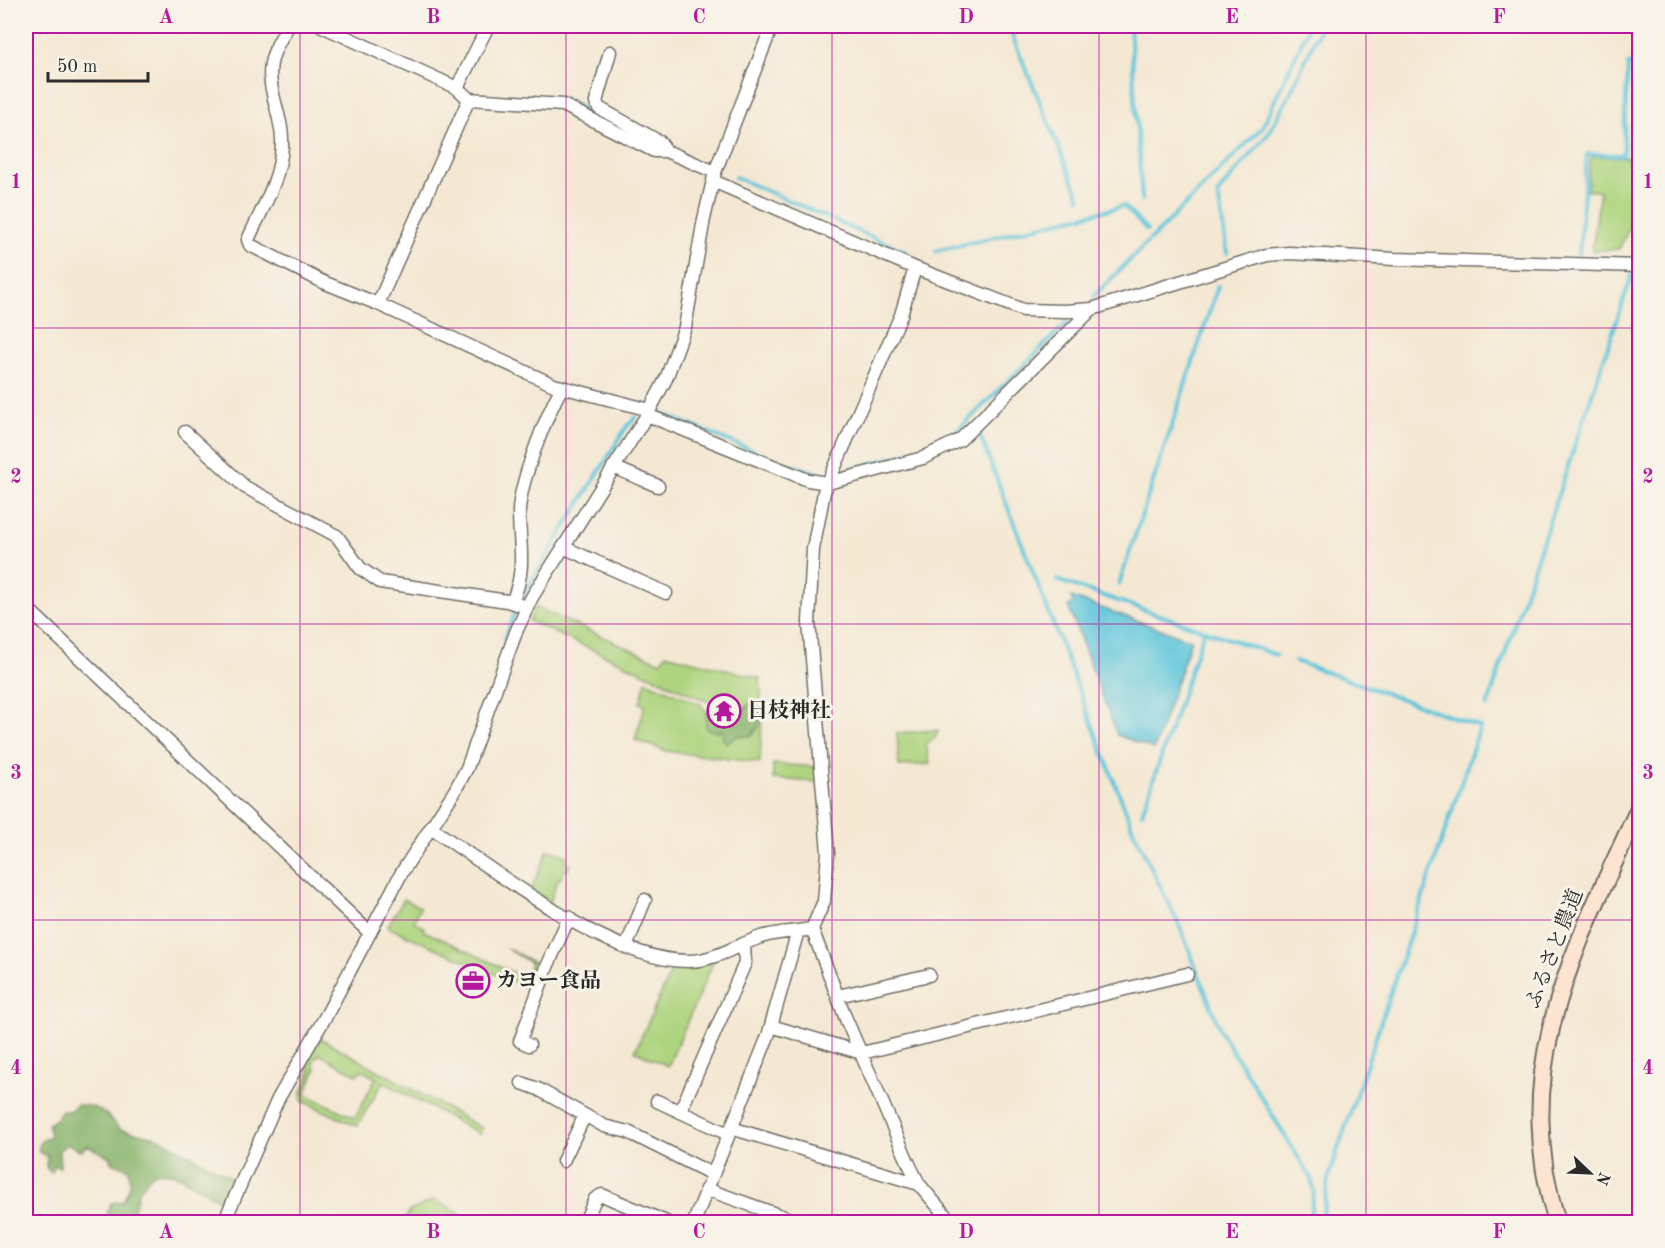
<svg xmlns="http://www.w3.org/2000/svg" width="1665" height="1248" viewBox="0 0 1665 1248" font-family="'Old Standard TT','Noto Serif JP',serif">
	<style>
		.green { fill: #add47e; stroke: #6c8054; stroke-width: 1.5; fill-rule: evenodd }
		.forest { fill: #8ab66d; stroke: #5a704c; stroke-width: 1.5 }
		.water { fill: #5ec6db; stroke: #447883; stroke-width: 1.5 }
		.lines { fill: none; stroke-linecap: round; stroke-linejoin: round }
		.stream { stroke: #5ec6db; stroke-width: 4 }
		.street-casing { stroke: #716d66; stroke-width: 15 }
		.secondary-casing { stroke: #716d66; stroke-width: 20 }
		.street { stroke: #fff; stroke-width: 12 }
		.secondary { stroke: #fde4d1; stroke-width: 16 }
		.grid { fill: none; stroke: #b5179e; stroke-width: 1.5; stroke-opacity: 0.55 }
		.labels { text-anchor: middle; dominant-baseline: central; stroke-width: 6; stroke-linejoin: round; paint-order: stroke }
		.poi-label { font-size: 21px; font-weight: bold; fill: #2b2b2b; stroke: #f7f3e8; text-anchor: start }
		.street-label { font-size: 21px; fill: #2b2b2b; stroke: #f7f3e8 }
		.neatline { fill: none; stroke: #b5179e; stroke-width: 2 }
		.grid-label { font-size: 20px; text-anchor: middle; font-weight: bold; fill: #b5179e }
	</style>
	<rect width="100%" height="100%" fill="#f7f3e8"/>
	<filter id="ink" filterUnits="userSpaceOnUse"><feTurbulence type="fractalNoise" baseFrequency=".0167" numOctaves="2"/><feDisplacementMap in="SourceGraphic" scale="12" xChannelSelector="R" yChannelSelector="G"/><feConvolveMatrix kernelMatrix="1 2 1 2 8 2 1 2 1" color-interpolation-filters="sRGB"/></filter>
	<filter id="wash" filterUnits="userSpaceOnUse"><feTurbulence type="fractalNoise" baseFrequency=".008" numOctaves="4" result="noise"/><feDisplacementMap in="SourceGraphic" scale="24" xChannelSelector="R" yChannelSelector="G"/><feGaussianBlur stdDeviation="1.35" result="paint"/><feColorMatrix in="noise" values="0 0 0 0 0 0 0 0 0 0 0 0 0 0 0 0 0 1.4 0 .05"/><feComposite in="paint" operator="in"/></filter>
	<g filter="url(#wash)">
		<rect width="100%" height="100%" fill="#f4e8d3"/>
		<path class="green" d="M 1591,156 L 1627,157 L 1638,193 L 1633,195 L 1630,226 L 1619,249 L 1592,251 L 1600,191 L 1587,190 Z
			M 535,607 L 660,662 L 666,654 L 760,678 L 762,717 L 760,763 L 666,751 L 635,740 L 645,705 L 640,703 L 646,681 L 700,704 L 708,713 L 712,729 L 717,732 L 722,729 L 726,743 L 737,736 L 751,736 L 755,732 L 759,717 L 745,707 L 743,713 L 737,715 L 731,709 L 704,700 L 529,621 Z
			M 938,730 L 935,738 L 926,744 L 930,764 L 899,766 L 897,733 Z
			M 773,764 L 819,767 L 819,782 L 773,779 Z
			M 548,850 L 567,856 L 565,862 L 570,865 L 568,870 L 565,869 L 560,879 L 558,879 L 550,902 L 531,890 Z
			M 404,899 L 420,907 L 414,922 L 424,927 L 424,931 L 525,978 L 531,963 L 506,948 L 541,966 L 534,991 L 387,927 Z
			M 715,958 L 668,1066 L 635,1051 L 675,963 Z
			M 320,1038 L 482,1128 L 480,1134 L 383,1082 L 357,1126 L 302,1101 L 301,1095 L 310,1071 L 306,1061 ZM 319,1054 L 357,1075 L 361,1070 L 376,1078 L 355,1118 L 305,1094 L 316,1069 L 313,1061 Z
			M 433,1200 L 461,1213 L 464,1222 L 403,1222 L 410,1211 Z"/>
		<path class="forest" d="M 750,703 L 755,703 L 760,711 L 759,726 L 751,736 L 737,736 L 728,743 L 723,739 L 722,730 L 717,732 L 706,729 L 706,714 L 711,710 L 721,716 L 725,709 L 731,709 L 740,715 Z
			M 77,1105 C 95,1104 109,1114 119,1129 L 157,1137 L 227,1175 L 232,1179 L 233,1192 L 230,1199 L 221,1201 L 173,1173 L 155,1172 L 139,1190 L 134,1209 L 123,1222 L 111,1222 L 107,1213 L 111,1203 L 123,1201 L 130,1186 L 129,1169 L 110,1161 L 110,1157 L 86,1145 L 82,1151 L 68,1144 L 59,1150 L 60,1167 L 55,1165 L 51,1173 L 46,1167 L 47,1156 L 38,1151 L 40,1142 L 50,1136 L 48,1124 L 55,1120 L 62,1111 L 69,1111 Z"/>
		<path class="water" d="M 1071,597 L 1191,640 L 1154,749 L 1117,735 L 1068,606 L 1073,604 Z"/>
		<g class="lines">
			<path class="stream" d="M 1008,26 L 1080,198
				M 1130,26 L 1142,200
				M 566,101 L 598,114
				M 735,177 L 906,252
				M 936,251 L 1124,206 L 1147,230
				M 1227,253 L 1218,193 L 1268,134 L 1290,94 L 1321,26
				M 1579,254 L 1587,154 L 1623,155 L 1628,64 L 1640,63
				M 1094,296 L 1262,128 L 1309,26
				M 658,412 L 783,463 L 825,475
				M 979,433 L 1134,832 L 1180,927 L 1221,1032 L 1311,1178 L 1314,1192 L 1309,1222
				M 840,472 L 921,450 L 956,432 L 1073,317
				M 1057,580 L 1276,655
				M 1119,584 L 1218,286
				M 504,639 L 523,595 L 627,426 L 636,417
				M 1295,661 L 1480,727 L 1328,1179 L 1322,1222
				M 1487,707 L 1632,275
				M 1142,813 L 1204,631"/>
		</g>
	</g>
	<g filter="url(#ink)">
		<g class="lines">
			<g class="street-casing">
				<path id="street" d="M 288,26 C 282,36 275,47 272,59 C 264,86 284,117 282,145 C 280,181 262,208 248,240 L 250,245 L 323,282 L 378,304 L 554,385 L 650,410
					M 322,26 L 457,88 L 469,99
					M 610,52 L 596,102 L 599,108 L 660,142 L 666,151
					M 457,88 L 488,26
					M 713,181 L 915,268 L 1023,310 L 1065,311 L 1092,309 L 1267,255 L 1289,253 L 1394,259 L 1640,266
					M 378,304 L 469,99 L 563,105 L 654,151 L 666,151 L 715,172
					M 647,415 L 808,480 L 828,483 L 923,458 L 960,440 L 1092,309
					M 185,432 L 245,487 L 337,536 L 360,568 L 380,582 L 507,601 L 527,607
					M 613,467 L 658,486
					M 563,547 L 666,593
					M 512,602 C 527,568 519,546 519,511 C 520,481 547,414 562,387
					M 26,607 L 370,933
					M 431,828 C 496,871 610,962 689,961 C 713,961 736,946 758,938 C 774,932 795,932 812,929
					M 812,929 L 824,901 L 828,853 L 809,622 L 813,549 L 824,492 L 901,315 L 915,268
					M 812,929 L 846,1019 L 909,1164 L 919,1184 L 951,1222
					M 626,947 L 645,900
					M 838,996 L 929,975
					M 771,1026 L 862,1053 L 1187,974
					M 529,1045 L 520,1041 L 547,967 L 569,917
					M 522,1083 L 538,1089 L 604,1126 L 628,1132 L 712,1174
					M 657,1101 L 728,1134
					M 680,1112 L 745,963 L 744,945
					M 731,1128 L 919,1184
					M 563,1161 L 585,1115
					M 706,1189 L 798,1222
					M 224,1222 L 278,1099 L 327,1014 L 402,872 L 454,792 L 467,768 L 516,632 L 532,597 L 647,415 L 666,379 L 685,327 L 704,219 L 715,172 L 772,26
					M 585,1222 L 595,1199 L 602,1195 L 666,1222
					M 694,1222 L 768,1036 L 798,931"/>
			</g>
			<g class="secondary-casing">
				<path id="secondary" d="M 1557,1222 C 1508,1065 1577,945 1640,806"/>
			</g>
			<use href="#street" class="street"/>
			<use href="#secondary" class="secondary"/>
		</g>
	</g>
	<path class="grid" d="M 300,26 L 300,1222M 566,26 L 566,1222M 832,26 L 832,1222M 1099,26 L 1099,1222M 1366,26 L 1366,1222M 26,328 L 1640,328M 26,624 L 1640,624M 26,920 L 1640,920"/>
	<defs>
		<g id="temple-ring" transform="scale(1.725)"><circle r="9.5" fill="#f7f3e8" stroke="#b5179e" stroke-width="1.5"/><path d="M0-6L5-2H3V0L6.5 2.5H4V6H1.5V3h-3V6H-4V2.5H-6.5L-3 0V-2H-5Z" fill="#b5179e"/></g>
		<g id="office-ring" transform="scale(1.725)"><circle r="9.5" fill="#f7f3e8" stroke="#b5179e" stroke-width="1.5"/><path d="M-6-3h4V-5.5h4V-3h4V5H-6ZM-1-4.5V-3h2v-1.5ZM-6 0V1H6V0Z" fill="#b5179e"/></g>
	</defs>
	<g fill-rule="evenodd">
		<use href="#temple-ring" x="724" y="711"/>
		<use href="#office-ring" x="473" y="981"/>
	</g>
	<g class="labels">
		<g class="poi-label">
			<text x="747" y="711">日枝神社</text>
			<text x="496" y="981">カヨー食品</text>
		</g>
		<g class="street-label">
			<text transform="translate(1555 949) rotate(-69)">ふるさと農道</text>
		</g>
	</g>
	<rect width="1665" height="1248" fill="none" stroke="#f7f3e8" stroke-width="66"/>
	<g transform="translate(1590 1173) rotate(113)" stroke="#f7f3e8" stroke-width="4.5" paint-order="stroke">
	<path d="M0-4.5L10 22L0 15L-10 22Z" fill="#2b2b2b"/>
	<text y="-9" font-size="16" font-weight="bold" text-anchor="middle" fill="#2b2b2b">N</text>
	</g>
	<path d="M48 72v9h100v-9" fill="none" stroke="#2b2b2b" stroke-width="3"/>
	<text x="57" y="72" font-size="18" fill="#2b2b2b" stroke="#f7f3e8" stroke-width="4.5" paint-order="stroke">50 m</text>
	<rect x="33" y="33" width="1599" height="1182" class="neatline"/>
	<g class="grid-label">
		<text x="166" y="23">A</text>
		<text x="433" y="23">B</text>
		<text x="699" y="23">C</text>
		<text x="966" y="23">D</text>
		<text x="1232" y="23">E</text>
		<text x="1499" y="23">F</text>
		<text x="16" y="188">1</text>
		<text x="1648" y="188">1</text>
		<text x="16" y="483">2</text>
		<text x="1648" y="483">2</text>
		<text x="16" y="779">3</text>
		<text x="1648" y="779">3</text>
		<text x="16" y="1074">4</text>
		<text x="1648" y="1074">4</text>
		<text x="166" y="1238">A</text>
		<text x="433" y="1238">B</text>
		<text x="699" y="1238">C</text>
		<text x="966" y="1238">D</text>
		<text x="1232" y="1238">E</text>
		<text x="1499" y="1238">F</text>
	</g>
</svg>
